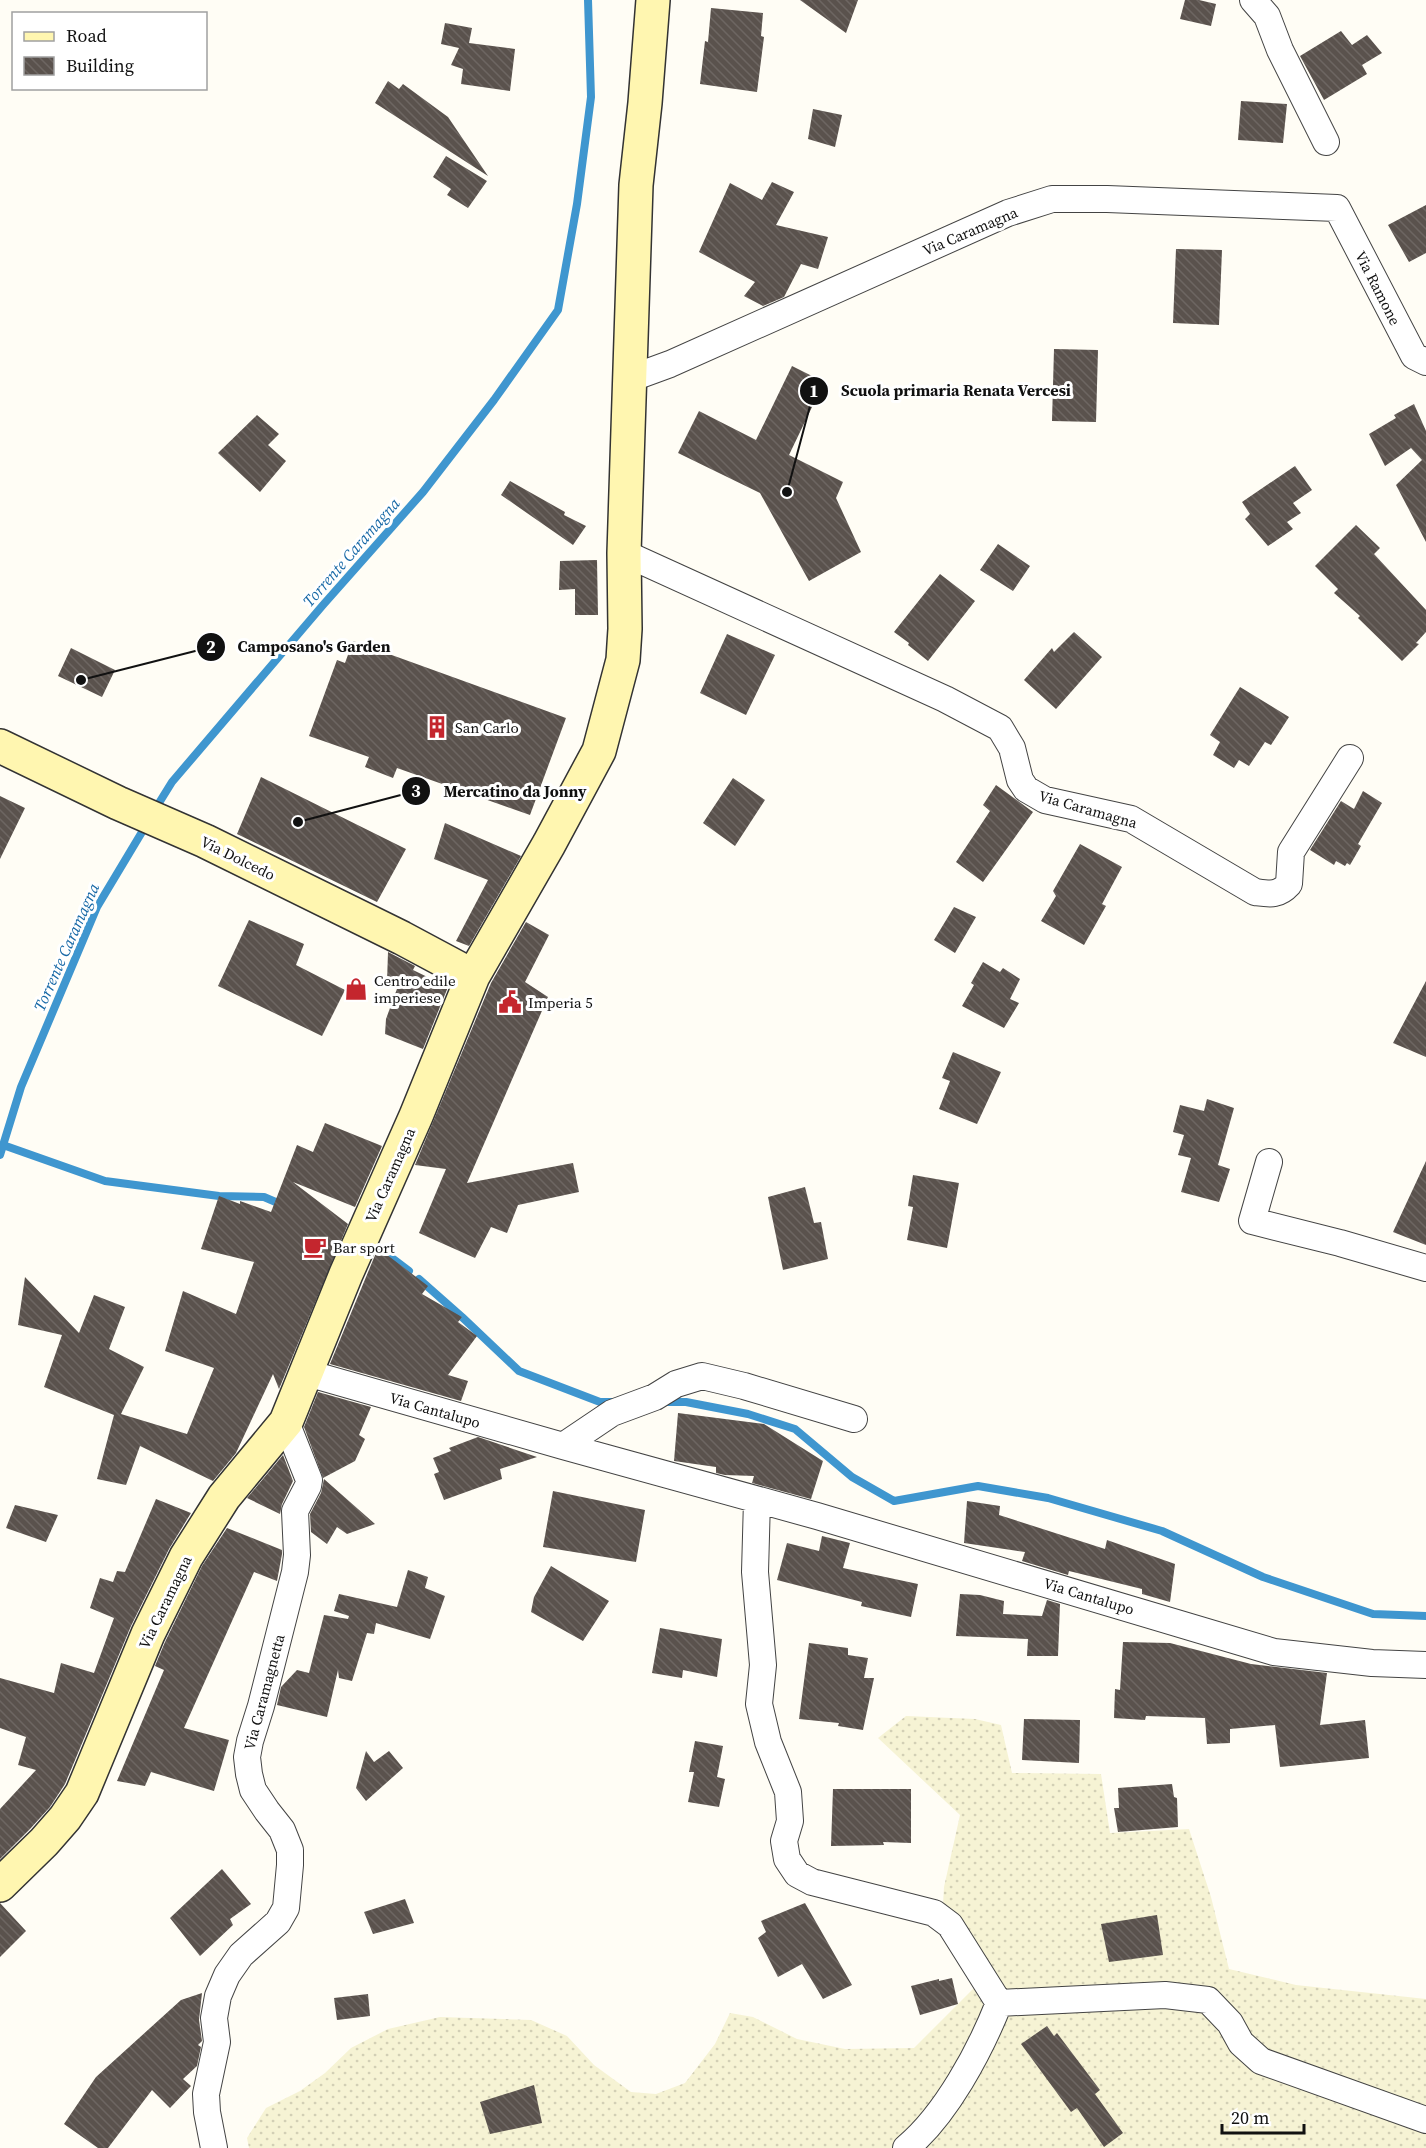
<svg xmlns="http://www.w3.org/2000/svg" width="1426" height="2148" viewBox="0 0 1426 2148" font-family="'Source Serif 4',serif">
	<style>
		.farmland { fill: url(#farmland-dots) }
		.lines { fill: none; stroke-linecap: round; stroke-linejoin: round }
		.stream { stroke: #3f96cf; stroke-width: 8 }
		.building { fill: url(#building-back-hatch) }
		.street-casing { stroke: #444; stroke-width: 28 }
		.secondary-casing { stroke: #333; stroke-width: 36 }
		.street { stroke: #fff; stroke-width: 26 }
		.secondary { stroke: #fff6b0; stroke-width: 33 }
		.labels { text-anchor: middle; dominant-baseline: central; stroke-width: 6; stroke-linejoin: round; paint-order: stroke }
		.street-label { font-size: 15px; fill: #111; stroke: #fff }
		.poi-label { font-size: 15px; fill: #111; stroke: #fff; text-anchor: start }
		.water-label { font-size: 16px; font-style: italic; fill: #1768a6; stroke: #fff }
		.leader { fill: none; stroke: #111; stroke-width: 2 }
		.callout-dot { fill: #111; stroke: #fff; stroke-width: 2 }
		.mark-label { font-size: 18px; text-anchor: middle; font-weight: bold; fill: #fff }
		.callout-label { font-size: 16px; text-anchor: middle; font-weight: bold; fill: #111; stroke: #fff; stroke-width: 6; stroke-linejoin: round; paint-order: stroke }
	</style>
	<defs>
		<pattern id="farmland-dots" width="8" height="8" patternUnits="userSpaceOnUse" patternTransform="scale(1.5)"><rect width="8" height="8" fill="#f6f3d4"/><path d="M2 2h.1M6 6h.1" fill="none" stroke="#d2cfb5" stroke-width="1.8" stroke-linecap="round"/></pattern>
		<pattern id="building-back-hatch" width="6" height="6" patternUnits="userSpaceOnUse" patternTransform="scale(1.5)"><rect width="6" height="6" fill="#5a524d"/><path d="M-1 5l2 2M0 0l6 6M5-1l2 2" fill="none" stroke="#6d6662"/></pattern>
	</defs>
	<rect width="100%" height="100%" fill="#fffdf5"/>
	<path class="farmland" d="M 906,1716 L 975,1719 L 1001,1725 L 1012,1773 L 1101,1774 L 1110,1833 L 1189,1829 L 1211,1897 L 1229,1969 L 1296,1985 L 1426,1999 L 1426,2148 L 249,2148 L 247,2138 L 266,2108 L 300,2091 L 325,2073 L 351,2048 L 388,2029 L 440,2017 L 531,2020 L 567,2036 L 594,2065 L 631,2092 L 656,2094 L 685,2083 L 715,2044 L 730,2013 L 753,2017 L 797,2039 L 845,2049 L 914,2048 L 983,1979 L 943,1904 L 944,1887 L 960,1815 L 878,1738 Z"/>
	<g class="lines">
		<path class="stream" d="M 154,811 L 172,782 L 323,605 L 423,492 L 494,400 L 558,310 L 577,204 L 591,97 L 588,0
			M 3,1145 L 105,1181 L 219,1196 L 264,1197 L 285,1206
			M 0,1155 L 21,1087 L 97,907 L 148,822
			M 368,1243 L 376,1246 L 409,1271
			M 419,1279 L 462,1317 L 519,1371 L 600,1402 L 617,1402
			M 662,1402 L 686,1402 L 748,1414 L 795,1429 L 852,1477 L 894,1501 L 978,1486 L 1048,1498 L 1162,1531 L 1263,1577 L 1373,1614 L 1426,1616"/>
	</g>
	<path class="building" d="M 800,0 L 858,0 L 846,33 Z
		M 1185,0 L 1199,0 L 1216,4 L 1211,26 L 1180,19 Z
		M 711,8 L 763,13 L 761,36 L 764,37 L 757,92 L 700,84 L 705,41 L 708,42 Z
		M 445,23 L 472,28 L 469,43 L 515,49 L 510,91 L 461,84 L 463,69 L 451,65 L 459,48 L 441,44 Z
		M 1341,31 L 1352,45 L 1367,35 L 1382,53 L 1362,65 L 1367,74 L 1324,100 L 1300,56 Z
		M 388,81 L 399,89 L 403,84 L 448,117 L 488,176 L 375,103 Z
		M 1241,101 L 1287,104 L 1283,143 L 1238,140 Z
		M 813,109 L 842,115 L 835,147 L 808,139 Z
		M 446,156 L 487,181 L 468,208 L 447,195 L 451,189 L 433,177 Z
		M 772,182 L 794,192 L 776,225 L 828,237 L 818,269 L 801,264 L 784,297 L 763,306 L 744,296 L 755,282 L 699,252 L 730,183 L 762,200 Z
		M 1426,205 L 1426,253 L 1409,262 L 1388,225 Z
		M 1176,249 L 1222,250 L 1219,325 L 1173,323 Z
		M 1054,349 L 1098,350 L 1096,422 L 1052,421 Z
		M 792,366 L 824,382 L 789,455 L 843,482 L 836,498 L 861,552 L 809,581 L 760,493 L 678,453 L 699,411 L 756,440 Z
		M 1414,404 L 1426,431 L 1426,542 L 1396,485 L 1422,460 L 1411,448 L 1385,466 L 1369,434 L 1396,418 L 1394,415 Z
		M 257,415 L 279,434 L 268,445 L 286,461 L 260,492 L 218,453 Z
		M 1295,466 L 1312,490 L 1293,503 L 1301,513 L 1287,522 L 1293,529 L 1268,546 L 1245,519 L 1250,514 L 1242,502 Z
		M 510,481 L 565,512 L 564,515 L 586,526 L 573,545 L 501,495 Z
		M 1356,525 L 1380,548 L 1374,554 L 1426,610 L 1426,632 L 1416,643 L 1419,644 L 1402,661 L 1358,618 L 1360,616 L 1334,593 L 1338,589 L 1315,566 Z
		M 998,544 L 1030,566 L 1013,591 L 980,570 Z
		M 597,560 L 598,615 L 575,615 L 575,589 L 559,590 L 560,561 Z
		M 940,574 L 975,601 L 928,661 L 908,645 L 909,643 L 894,632 Z
		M 1074,632 L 1102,657 L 1056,709 L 1024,680 L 1052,648 L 1054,652 Z
		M 727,634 L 775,655 L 746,715 L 700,693 Z
		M 353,641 L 566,718 L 530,815 L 397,768 L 393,778 L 365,767 L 369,757 L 309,736 L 337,660 L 345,663 Z
		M 71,648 L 115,670 L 102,697 L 58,676 Z
		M 1240,687 L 1289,717 L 1271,745 L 1265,742 L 1249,766 L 1239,760 L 1234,768 L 1213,755 L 1220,742 L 1210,735 Z
		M 261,777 L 406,849 L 377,902 L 237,834 Z
		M 733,778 L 765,800 L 735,846 L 703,823 Z
		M 996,785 L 1033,812 L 983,882 L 956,862 L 990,811 L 983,805 Z
		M 1363,791 L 1382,803 L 1358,844 L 1361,846 L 1350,865 L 1347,863 L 1345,866 L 1336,861 L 1334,865 L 1310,850 L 1341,801 L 1354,809 Z
		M 0,796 L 25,808 L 0,859 Z
		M 445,823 L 521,856 L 469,946 L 456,941 L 488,880 L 434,859 Z
		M 1080,844 L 1122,867 L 1102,904 L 1106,906 L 1084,945 L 1041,921 L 1056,896 L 1053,891 Z
		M 954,907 L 976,917 L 955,953 L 934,940 Z
		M 249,920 L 304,944 L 296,965 L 345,990 L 322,1036 L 218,986 Z
		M 526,922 L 549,935 L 525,982 L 548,997 L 467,1183 L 573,1163 L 579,1192 L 518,1205 L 507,1233 L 491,1227 L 475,1258 L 419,1233 L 446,1169 L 415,1165 L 491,983 Z
		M 388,952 L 415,966 L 413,970 L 448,987 L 423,1049 L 385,1034 L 386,1019 L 398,986 L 387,982 Z
		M 983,962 L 1000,972 L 1003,968 L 1020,979 L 1010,999 L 1019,1003 L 1004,1028 L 962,1006 L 974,985 L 971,983 Z
		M 1426,981 L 1426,1057 L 1393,1043 Z
		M 953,1052 L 1001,1072 L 977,1124 L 939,1109 L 950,1081 L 942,1078 Z
		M 1207,1099 L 1234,1108 L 1218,1165 L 1230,1169 L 1219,1202 L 1181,1192 L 1191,1158 L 1178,1155 L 1184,1135 L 1173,1132 L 1180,1105 L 1204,1111 Z
		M 325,1123 L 382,1146 L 355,1207 L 293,1182 L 348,1224 L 279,1389 L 273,1374 L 236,1453 L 213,1481 L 140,1446 L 126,1485 L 97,1479 L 114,1415 L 44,1387 L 62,1335 L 18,1325 L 25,1277 L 79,1333 L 94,1295 L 125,1307 L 109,1349 L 144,1367 L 121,1414 L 187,1434 L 214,1368 L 165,1351 L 183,1291 L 236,1314 L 254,1262 L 201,1249 L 219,1196 L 240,1204 L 240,1201 L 271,1212 L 297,1145 L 313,1152 Z
		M 1426,1161 L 1426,1245 L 1393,1232 Z
		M 913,1175 L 959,1183 L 947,1248 L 907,1240 L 913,1207 L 908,1206 Z
		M 805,1187 L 814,1223 L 821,1222 L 828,1259 L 783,1270 L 768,1197 Z
		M 378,1248 L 428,1286 L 422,1294 L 462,1317 L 458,1322 L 477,1336 L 448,1375 L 468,1381 L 461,1401 L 330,1364 Z
		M 318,1392 L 371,1407 L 359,1435 L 365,1439 L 355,1461 L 323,1478 L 304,1427 Z
		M 678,1413 L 764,1424 L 823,1461 L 811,1499 L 752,1483 L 754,1476 L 725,1475 L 716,1473 L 716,1467 L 674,1461 Z
		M 478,1437 L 537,1457 L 500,1469 L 502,1479 L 444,1500 L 434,1474 L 439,1472 L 433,1458 L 451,1451 L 449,1448 Z
		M 283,1455 L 293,1481 L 282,1504 L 280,1514 L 247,1498 Z
		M 324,1479 L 375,1524 L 347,1534 L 337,1527 L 327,1544 L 311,1532 L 310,1514 L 321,1493 Z
		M 553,1491 L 645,1510 L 636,1562 L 543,1547 Z
		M 156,1499 L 191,1513 L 169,1549 L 131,1626 L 65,1784 L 50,1807 L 30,1829 L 0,1859 L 0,1809 L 36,1770 L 18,1765 L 26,1737 L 0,1728 L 0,1678 L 54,1693 L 61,1663 L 94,1673 L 114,1618 L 90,1608 L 100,1578 L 113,1582 L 117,1571 L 125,1572 Z
		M 967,1501 L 1000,1506 L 999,1515 L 1105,1549 L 1107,1540 L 1175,1564 L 1170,1602 L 1142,1594 L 1142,1589 L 1069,1571 L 1068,1575 L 1022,1561 L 1025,1552 L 964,1543 Z
		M 15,1505 L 58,1515 L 46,1542 L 6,1528 Z
		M 227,1528 L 282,1550 L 282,1554 L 277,1581 L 254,1572 L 184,1728 L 229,1740 L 214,1791 L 151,1772 L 145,1786 L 117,1781 L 164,1670 L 155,1666 L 165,1642 L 202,1566 Z
		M 822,1536 L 850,1543 L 843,1568 L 918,1584 L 911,1617 L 861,1606 L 862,1602 L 777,1580 L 787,1543 L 819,1551 Z
		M 551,1566 L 609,1601 L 583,1641 L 531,1612 L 534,1597 Z
		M 408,1570 L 428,1577 L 425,1588 L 445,1596 L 430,1639 L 376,1623 L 374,1634 L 367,1633 L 352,1681 L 339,1678 L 338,1670 L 327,1717 L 277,1705 L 281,1687 L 297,1670 L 309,1673 L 324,1615 L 348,1619 L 349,1616 L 334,1611 L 339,1594 L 397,1607 Z
		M 960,1594 L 980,1595 L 1004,1601 L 1003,1614 L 1042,1616 L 1047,1600 L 1060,1604 L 1058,1656 L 1027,1656 L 1028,1639 L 956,1636 Z
		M 660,1628 L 722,1639 L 717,1677 L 683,1670 L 682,1678 L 652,1673 Z
		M 1123,1642 L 1170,1643 L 1251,1664 L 1327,1673 L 1320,1725 L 1365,1720 L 1369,1758 L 1280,1767 L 1275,1725 L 1230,1729 L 1230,1743 L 1207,1744 L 1205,1718 L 1146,1716 L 1145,1720 L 1114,1718 L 1115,1689 L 1120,1690 Z
		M 809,1643 L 848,1648 L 848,1655 L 868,1658 L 864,1678 L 874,1678 L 863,1730 L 838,1726 L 839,1723 L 799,1719 Z
		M 1024,1719 L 1080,1720 L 1079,1763 L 1022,1760 Z
		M 695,1741 L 723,1746 L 717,1777 L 725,1779 L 719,1807 L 688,1802 L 694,1772 L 689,1772 Z
		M 366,1751 L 374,1762 L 389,1751 L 403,1768 L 366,1801 L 356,1788 Z
		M 1172,1784 L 1174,1797 L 1177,1798 L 1178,1827 L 1118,1832 L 1114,1808 L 1119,1808 L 1118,1788 Z
		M 833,1789 L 911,1789 L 911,1843 L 883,1842 L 884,1845 L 831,1846 Z
		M 222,1869 L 251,1904 L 230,1919 L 233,1925 L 200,1956 L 170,1918 Z
		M 405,1899 L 414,1923 L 373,1934 L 364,1912 Z
		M 0,1903 L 26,1931 L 0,1957 Z
		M 805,1903 L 852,1985 L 823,1999 L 802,1964 L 778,1977 L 758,1938 L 766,1932 L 761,1921 Z
		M 1157,1915 L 1163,1955 L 1109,1962 L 1101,1924 Z
		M 952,1978 L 958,2004 L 920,2015 L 911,1986 L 939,1979 L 939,1981 Z
		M 202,1993 L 199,2020 L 202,2041 L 198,2045 L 201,2047 L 197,2066 L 183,2079 L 191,2086 L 170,2108 L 152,2090 L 108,2148 L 98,2148 L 64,2124 L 96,2077 L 181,2000 Z
		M 368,1994 L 370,2016 L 337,2020 L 334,1998 Z
		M 1047,2026 L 1054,2036 L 1057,2033 L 1100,2090 L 1095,2094 L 1123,2133 L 1104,2147 L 1077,2108 L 1071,2112 L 1021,2044 Z
		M 534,2085 L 542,2123 L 490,2134 L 480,2102 Z"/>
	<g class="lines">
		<g class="street-casing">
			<path id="street" d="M 1253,0 L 1267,16 L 1280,50 L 1326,142
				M 629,379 L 670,364 L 1008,213 L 1052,199 L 1107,199 L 1337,208 L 1414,356 L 1426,362
				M 624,553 L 945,699 L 1000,728 L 1012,748 L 1020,780 L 1026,789 L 1045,800 L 1131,819 L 1255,892 C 1270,894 1278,896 1289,884 L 1291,852 L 1350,758
				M 1269,1162 L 1252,1221 L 1340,1243 L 1426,1268
				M 307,1373 L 563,1446 L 817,1516 L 1274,1652 L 1372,1663 L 1426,1665
				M 563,1446 L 612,1413 L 655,1397 L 676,1384 L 702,1376 L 744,1386 L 854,1419
				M 757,1500 L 755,1572 L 763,1665 L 759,1704 L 768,1742 L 788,1792 L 790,1821 L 784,1841 L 787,1859 L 797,1874 L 812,1882 L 934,1913 L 950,1925 L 999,2003 L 1165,1995 L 1208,2000 L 1230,2023 L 1241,2043 L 1261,2061 L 1426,2120
				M 214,2148 L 207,2112 L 206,2094 L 217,2042 L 214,2018 L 218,1996 L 227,1975 L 241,1955 L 278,1922 L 286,1908 L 290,1865 L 290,1850 L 282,1830 L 267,1811 L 253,1790 L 249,1774 L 247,1757 L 250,1741 L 261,1706 L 295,1572 L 297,1555 L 295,1511 L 308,1486 L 309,1480 L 286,1422
				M 906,2148 C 946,2115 980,2051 999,2003"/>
		</g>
		<g class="secondary-casing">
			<path id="secondary" d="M 0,746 L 118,803 L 205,841 L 402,938 L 473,976
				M 0,1885 L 44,1842 L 65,1818 L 82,1793 L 148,1634 L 186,1557 L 224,1497 L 286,1422 L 346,1274 L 416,1116 L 473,976 L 549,844 L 599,751 L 623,660 L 625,629 L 624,553 L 636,185 L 645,103 L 653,0"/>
		</g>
		<use href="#street" class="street"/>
		<use href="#secondary" class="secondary"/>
	</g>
	<defs>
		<g id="building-bare" transform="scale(1.8)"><path d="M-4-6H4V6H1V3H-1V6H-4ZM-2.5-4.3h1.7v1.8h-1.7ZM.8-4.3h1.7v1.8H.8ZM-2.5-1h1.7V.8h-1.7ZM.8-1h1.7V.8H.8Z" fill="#c4262e" stroke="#fff" stroke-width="2.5" paint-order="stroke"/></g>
		<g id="shop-bare" transform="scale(1.8)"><path d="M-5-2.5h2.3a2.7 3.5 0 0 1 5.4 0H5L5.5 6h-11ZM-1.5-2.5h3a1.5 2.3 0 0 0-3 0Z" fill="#c4262e" stroke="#fff" stroke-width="2.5" paint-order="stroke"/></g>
		<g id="civic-bare" transform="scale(1.8)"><path d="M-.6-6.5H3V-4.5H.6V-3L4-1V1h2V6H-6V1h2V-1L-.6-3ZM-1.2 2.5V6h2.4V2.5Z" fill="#c4262e" stroke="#fff" stroke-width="2.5" paint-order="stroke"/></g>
		<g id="cafe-bare" transform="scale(1.8)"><path d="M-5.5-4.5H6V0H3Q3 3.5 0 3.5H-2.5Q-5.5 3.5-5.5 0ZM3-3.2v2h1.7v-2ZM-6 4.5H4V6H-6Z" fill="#c4262e" stroke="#fff" stroke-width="2.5" paint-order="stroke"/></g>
	</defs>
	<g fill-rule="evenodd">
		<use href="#building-bare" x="437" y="727"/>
		<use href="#shop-bare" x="356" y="989"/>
		<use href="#civic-bare" x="510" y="1002"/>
		<use href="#cafe-bare" x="315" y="1247"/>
	</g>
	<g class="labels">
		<g class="street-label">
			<text transform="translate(970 231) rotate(-23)">Via Caramagna</text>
			<text transform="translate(1378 288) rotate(63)">Via Ramone</text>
			<text transform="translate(1088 809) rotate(16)">Via Caramagna</text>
			<text transform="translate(238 858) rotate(26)">Via Dolcedo</text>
			<text transform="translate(390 1175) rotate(-66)">Via Caramagna</text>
			<text transform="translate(435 1410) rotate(16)">Via Cantalupo</text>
			<text transform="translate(1089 1596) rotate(17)">Via Cantalupo</text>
			<text transform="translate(165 1602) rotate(-64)">Via Caramagna</text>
			<text transform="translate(264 1692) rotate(-75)">Via Caramagnetta</text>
		</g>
		<g class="poi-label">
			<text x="455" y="727">San Carlo</text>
			<text x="374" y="980">Centro edile<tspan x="374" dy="17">imperiese</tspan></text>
			<text x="528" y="1002">Imperia 5</text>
			<text x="333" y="1247">Bar sport</text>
		</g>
		<g class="water-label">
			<text transform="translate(351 552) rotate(-49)">Torrente Caramagna</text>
			<text transform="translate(66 947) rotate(-66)">Torrente Caramagna</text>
		</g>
	</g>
	<path class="leader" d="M787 492L814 391M81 680L211 647M298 822L416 791"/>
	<g class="callout-dot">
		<circle cx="787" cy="492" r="6"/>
		<circle cx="81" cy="680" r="6"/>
		<circle cx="298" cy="822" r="6"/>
		<circle cx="814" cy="391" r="15"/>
		<circle cx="211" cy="647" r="15"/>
		<circle cx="416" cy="791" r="15"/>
	</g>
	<g class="mark-label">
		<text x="814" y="397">1</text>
		<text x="211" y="653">2</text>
		<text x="416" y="797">3</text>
	</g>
	<g class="callout-label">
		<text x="956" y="396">Scuola primaria Renata Vercesi</text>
		<text x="314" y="652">Camposano's Garden</text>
		<text x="515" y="797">Mercatino da Jonny</text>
	</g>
	<rect x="12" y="12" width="195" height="78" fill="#ffffff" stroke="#a0a0a0" stroke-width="1.5"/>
	<rect x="24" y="32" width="30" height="9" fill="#fff6b0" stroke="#a0a0a0" stroke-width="1.5"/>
	<text x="66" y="42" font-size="18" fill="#111111">Road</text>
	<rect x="24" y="57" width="30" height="18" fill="url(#building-back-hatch)" stroke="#a0a0a0" stroke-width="1.5"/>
	<text x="66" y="72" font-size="18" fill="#111111">Building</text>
	<path d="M1222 2124v9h82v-9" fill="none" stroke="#111111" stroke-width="3"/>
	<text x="1231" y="2124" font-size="18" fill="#111111" stroke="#ffffff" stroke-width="4.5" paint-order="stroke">20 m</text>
</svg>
